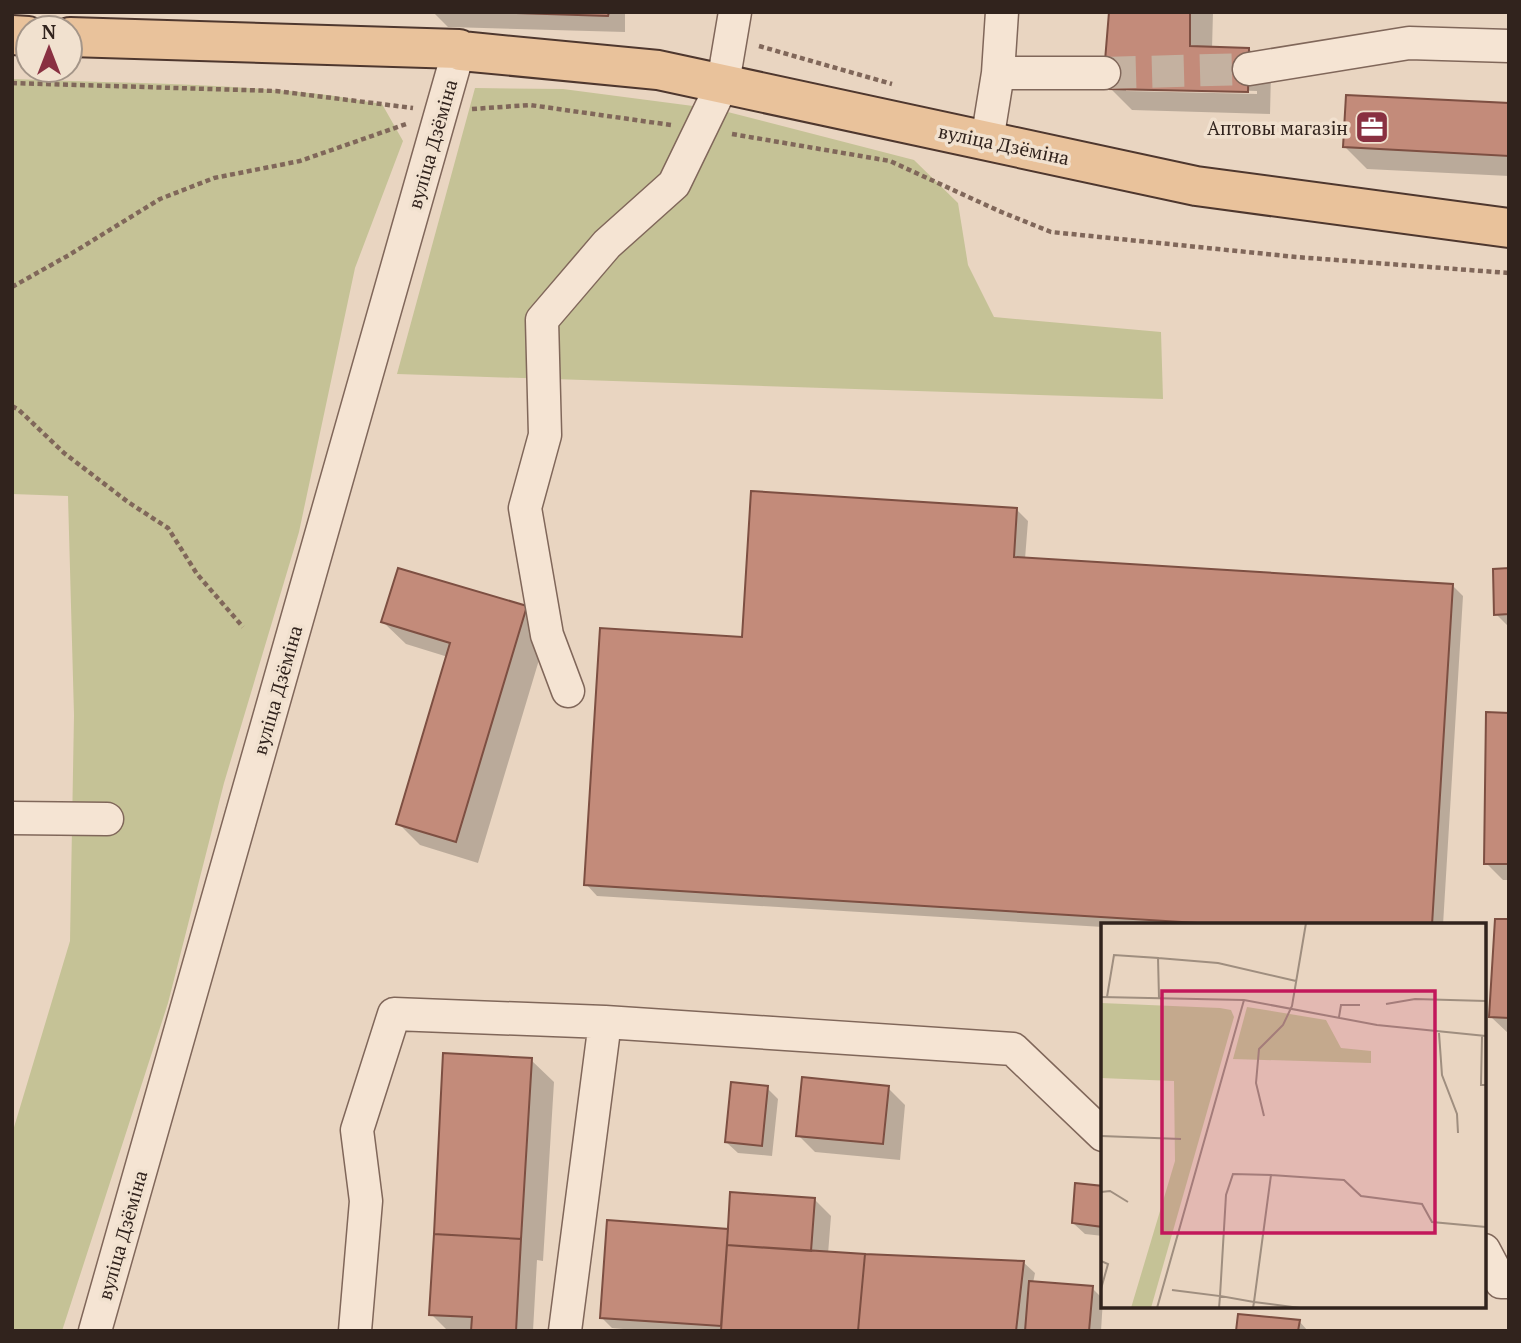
<svg xmlns="http://www.w3.org/2000/svg" width="1521" height="1343" viewBox="0 0 1521 1343" font-family="'PT Serif',serif">
	<style>
		.green { fill: #c5c296 }
		.shadow { fill: #0003; fill-rule: evenodd }
		.building { fill: #c38b7a; stroke: #7d4f42; stroke-width: 2 }
		.lines { fill: none; stroke-linecap: round; stroke-linejoin: round }
		.minor-tunnel { stroke: #c4b1a0; stroke-width: 32; stroke-dasharray: 32 16; stroke-linecap: butt }
		.minor-casing { stroke: #80675a; stroke-width: 35 }
		.major-casing { stroke: #4e372e; stroke-width: 42 }
		.path { stroke: #80675a; stroke-width: 4.5; stroke-dasharray: 5 3.5; stroke-linecap: butt }
		.minor { stroke: #f5e4d3; stroke-width: 32 }
		.major { stroke: #e9c29b; stroke-width: 38 }
		.labels { text-anchor: middle; dominant-baseline: central; stroke-width: 7; stroke-linejoin: round; paint-order: stroke }
		.poi-label { font-size: 19px; fill: #31231d; stroke: #f1e1cf; text-anchor: end }
		.street-label { font-size: 19px; fill: #31231d; stroke: #f1e1cf }
		.inset-road { fill: none; stroke: #9f8e7f; stroke-width: 2 }
		.view { fill: #c2185b; fill-opacity: 0.15; stroke: #c2185b; stroke-width: 3.5 }
		.inset-edge { fill: none; stroke: #31231d; stroke-width: 3.5 }
	</style>
	<rect width="100%" height="100%" fill="#e9d5c1"/>
	<path class="green" d="M 12,79 C 114,83 217,83 319,94 C 340,96 361,101 382,104 L 403,141 L 355,268 L 299,532 L 224,783 L 168,1003 L 62,1331 L 12,1331 L 12,1134 L 70,941 L 74,715 L 68,496 L 12,494 Z
		M 475,88 L 563,89 L 716,109 L 914,160 L 958,203 L 968,265 L 994,317 L 1161,332 L 1163,399 L 397,374 Z"/>
	<path class="shadow" d="M 433,12 L 625,12 L 625,32 L 448,27 Z
		M 1110,12 L 1213,12 L 1212,49 L 1249,49 L 1271,72 L 1270,114 L 1132,110 L 1110,88 ZM 1126,87 L 1257,91 L 1257,94 L 1126,91 Z
		M 1509,105 L 1509,176 L 1367,169 L 1345,147 Z
		M 1016,509 L 1028,521 L 1025,559 L 1452,585 L 1463,596 L 1443,925 L 1103,925 L 1103,927 L 597,896 L 586,884 L 744,639 Z
		M 1509,570 L 1509,625 L 1507,625 L 1496,614 Z
		M 526,608 L 548,630 L 478,863 L 420,845 L 398,823 L 448,657 L 406,644 L 383,622 Z
		M 1509,714 L 1509,880 L 1503,880 L 1486,863 Z
		M 1509,921 L 1509,1034 L 1491,1017 Z
		M 531,1060 L 554,1082 L 543,1261 L 537,1260 L 533,1331 L 448,1331 L 431,1314 Z
		M 767,1088 L 778,1099 L 772,1156 L 738,1153 L 726,1142 Z
		M 888,1088 L 905,1105 L 900,1160 L 815,1152 L 798,1135 Z
		M 1103,1188 L 1103,1236 L 1085,1234 L 1073,1223 Z
		M 814,1199 L 831,1216 L 828,1254 L 1023,1262 L 1035,1273 L 1033,1283 L 1092,1288 L 1103,1299 L 1101,1331 L 646,1331 L 612,1328 L 601,1317 L 729,1231 Z
		M 1299,1321 L 1308,1331 L 1238,1331 Z"/>
	<path class="building" d="M 484,12 L 609,12 L 608,16 Z
		M 1109,12 L 1190,12 L 1190,46 L 1249,48 L 1248,92 L 1108,89 L 1104,73 Z
		M 1346,95 L 1509,103 L 1509,156 L 1343,147 Z
		M 751,491 L 1017,508 L 1014,557 L 1453,584 L 1432,925 L 1230,925 L 584,885 L 600,628 L 742,637 Z
		M 398,568 L 527,606 L 456,842 L 396,824 L 450,643 L 381,622 Z
		M 1509,568 L 1509,614 L 1494,615 L 1493,569 Z
		M 1486,712 L 1509,713 L 1509,864 L 1484,864 Z
		M 1495,919 L 1509,919 L 1509,1018 L 1489,1017 Z
		M 443,1053 L 532,1058 L 521,1239 L 434,1234 Z
		M 802,1077 L 889,1086 L 883,1144 L 796,1136 Z
		M 731,1082 L 768,1086 L 762,1146 L 725,1142 Z
		M 1075,1183 L 1103,1186 L 1103,1227 L 1072,1223 Z
		M 730,1192 L 815,1198 L 811,1251 L 727,1245 Z
		M 607,1220 L 728,1229 L 721,1326 L 600,1318 Z
		M 434,1234 L 521,1239 L 516,1331 L 471,1331 L 472,1317 L 429,1315 Z
		M 727,1245 L 865,1254 L 858,1331 L 721,1331 Z
		M 865,1254 L 1024,1261 L 1016,1331 L 858,1331 Z
		M 1029,1281 L 1093,1286 L 1089,1331 L 1025,1331 Z
		M 1238,1314 L 1300,1320 L 1298,1331 L 1236,1331 Z"/>
	<g class="lines">
		<path class="minor-tunnel" d="M 1104,73 L 1249,69"/>
		<g class="minor-casing">
			<path id="minor" d="M 1249,69 L 1409,43 L 1509,46
				M 998,73 L 1002,12
				M 987,141 L 998,73 L 1104,73
				M 568,691 L 547,635 L 525,508 L 545,435 L 542,320 L 607,244 L 674,184 L 723,83 L 735,12
				M 12,818 L 107,819
				M 605,1022 L 1013,1049 L 1103,1135
				M 1484,1250 L 1501,1282 L 1509,1282
				M 95,1331 L 459,49
				M 355,1331 L 366,1201 L 357,1130 L 394,1014 L 605,1022 L 565,1331"/>
		</g>
		<g class="major-casing">
			<path id="major" d="M 12,35 L 28,36
				M 70,37 L 459,49 L 461,51 L 658,70 L 1196,186 L 1509,228"/>
		</g>
		<path class="path" d="M 759,46 L 892,84
			M 12,83 L 276,91 L 413,108
			M 472,109 L 530,105 L 671,125
			M 732,134 L 890,161 L 999,211 L 1051,232 L 1296,257 L 1509,273
			M 12,287 L 69,255 L 160,199 L 214,178 L 300,161 L 409,123
			M 12,406 L 19,410 L 64,453 L 128,502 L 168,528 L 197,574 L 243,627"/>
		<use href="#minor" class="minor"/>
		<use href="#major" class="major"/>
	</g>
	<defs>
		<g id="office-square" transform="scale(1.75)"><rect x="-9" y="-9" width="18" height="18" rx="4" fill="#893041" stroke="#f1e1cf"/><path d="M-6-3h4V-5.5h4V-3h4V5H-6ZM-1-4.5V-3h2v-1.5ZM-6 0V1H6V0Z" fill="#fff"/></g>
	</defs>
	<g fill-rule="evenodd">
		<use href="#office-square" x="1372" y="127"/>
	</g>
	<g class="labels">
		<g class="poi-label">
			<text x="1348" y="127">Аптовы магазін</text>
		</g>
		<g class="street-label">
			<text transform="translate(432 144) rotate(-74)">вуліца Дзёміна</text>
			<text transform="translate(1004 144) rotate(12)">вуліца Дзёміна</text>
			<text transform="translate(277 690) rotate(-74)">вуліца Дзёміна</text>
			<text transform="translate(122 1235) rotate(-74)">вуліца Дзёміна</text>
		</g>
	</g>
	<g transform="translate(1101 923)">
		<rect width="385" height="385" fill="#e9d5c1"/>
		<path d="M 0,80 L 119,85 L 130,87 L 133,94 L 50,385 L 30,385 L 74,238 L 73,158 L 0,155 ZM 146,84 L 225,97 L 240,125 L 270,128 L 270,140 L 132,136 Z" fill="#c5c296"/>
		<path class="inset-road" d="M 57,35 L 117,40 L 195,58M 0,74 L 143,77 L 276,102 L 385,113M 6,74 L 13,32 L 57,35 L 58,75M 285,81 L 314,76 L 385,78M 238,94 L 240,82 L 259,82M 338,110 L 341,152 L 356,191 L 357,210M 381,113 L 380,162 L 385,162M 163,193 L 155,160 L 158,126 L 182,102 L 191,83 L 205,0M 0,213 L 80,216M 170,252 L 243,257 L 260,273 L 321,281 L 331,299 L 385,304M 0,269 L 9,268 L 27,279M 0,338 L 7,341 L 0,366M 71,367 L 119,373 L 118,385M 56,385 L 143,77M 152,385 L 153,379 L 170,252 L 132,251 L 125,272 L 119,373 L 153,379 L 199,385"/>
		<path class="view" d="M 61,68 L 334,68 L 334,310 L 61,310 Z"/>
		<rect width="385" height="385" class="inset-edge"/>
	</g>
	<rect width="1521" height="1343" fill="none" stroke="#31231d" stroke-width="28"/>
	<g transform="translate(49 49)"><circle r="33" fill="#f1e1cf" stroke="#a49588" stroke-width="2"/>
	<path d="M0-5L12 26L0 18L-12 26Z" fill="#893041"/>
	<text y="-10" font-size="19" font-weight="bold" text-anchor="middle" fill="#31231d">N</text>
	</g>
</svg>
